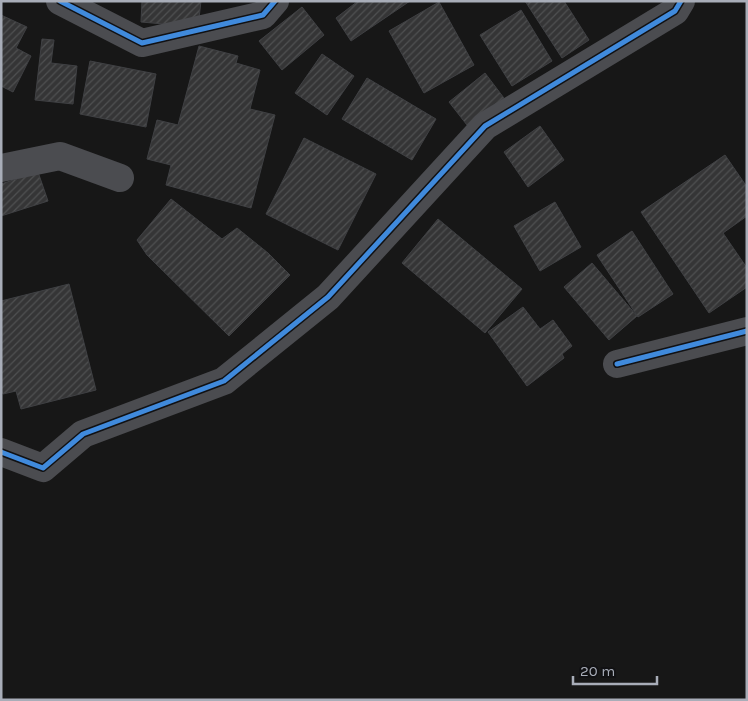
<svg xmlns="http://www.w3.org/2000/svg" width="748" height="701" viewBox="0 0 748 701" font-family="Karla,sans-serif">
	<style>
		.building { fill: url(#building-hatch); stroke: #3f4043 }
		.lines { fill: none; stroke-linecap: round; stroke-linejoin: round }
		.minor { stroke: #4b4c50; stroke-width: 28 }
		.cycleway-casing { stroke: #111113; stroke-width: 8 }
		.cycleway { stroke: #408adc; stroke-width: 5 }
	</style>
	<defs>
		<pattern id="building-hatch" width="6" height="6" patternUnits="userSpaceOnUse" patternTransform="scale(1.25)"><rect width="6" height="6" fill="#353536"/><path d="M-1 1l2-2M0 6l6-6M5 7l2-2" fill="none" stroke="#4f5051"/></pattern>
	</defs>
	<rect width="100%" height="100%" fill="#171717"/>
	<path class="building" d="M 142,1 L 201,1 L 198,27 L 141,22 Z
		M 358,1 L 410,1 L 351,41 L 336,18 Z
		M 525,1 L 564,1 L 589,40 L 562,58 Z
		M 439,2 L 474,65 L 424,93 L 389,31 Z
		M 302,7 L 324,35 L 282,70 L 259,41 Z
		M 521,10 L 552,61 L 512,86 L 480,35 Z
		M 1,15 L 27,27 L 16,48 L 31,56 L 13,92 L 1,86 Z
		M 42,39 L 54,40 L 51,63 L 77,66 L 73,104 L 35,100 Z
		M 199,46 L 238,56 L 236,63 L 260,70 L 250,109 L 275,115 L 251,208 L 166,185 L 171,165 L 147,159 L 157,120 L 178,125 Z
		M 322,54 L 354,76 L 327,115 L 295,93 Z
		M 90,61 L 156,74 L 146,127 L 80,114 Z
		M 485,73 L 510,106 L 474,134 L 449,102 Z
		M 367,78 L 436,119 L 412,160 L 342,119 Z
		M 540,126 L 564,160 L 528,187 L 504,152 Z
		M 304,138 L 376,174 L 338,250 L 266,214 Z
		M 725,155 L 747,187 L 747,216 L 723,233 L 747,268 L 747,287 L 709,313 L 641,212 Z
		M 38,172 L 48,201 L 1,216 L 1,184 Z
		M 171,199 L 222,239 L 237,228 L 268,253 L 290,275 L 229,336 L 147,255 L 137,240 Z
		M 555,202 L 581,247 L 540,271 L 514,226 Z
		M 438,219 L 522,289 L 485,333 L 402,263 Z
		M 632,231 L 673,294 L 638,317 L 597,255 Z
		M 592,263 L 637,316 L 609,340 L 564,287 Z
		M 69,284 L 96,390 L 21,409 L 16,391 L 3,394 L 1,389 L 1,301 Z
		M 523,307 L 540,329 L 553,320 L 572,346 L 562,354 L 564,358 L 527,386 L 488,332 Z"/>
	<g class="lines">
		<path class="minor" d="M 60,1 L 142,43 L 263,15 L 275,1
			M 1,168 L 60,156 L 120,178
			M 617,364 L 747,331
			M 1,452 L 43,468 L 83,434 L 224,381 L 328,297 L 485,126 L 675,11 L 681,1"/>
		<g class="cycleway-casing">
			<path id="cycleway" d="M 60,1 L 142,43 L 263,15 L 275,1
				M 617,364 L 747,331
				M 1,452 L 43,468 L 83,434 L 224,381 L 328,297 L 485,126 L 675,11 L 681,1"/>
		</g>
		<use href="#cycleway" class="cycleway"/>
	</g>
	<rect width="748" height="701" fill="none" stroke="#a8adb8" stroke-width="5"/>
	<path d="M573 676v8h84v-8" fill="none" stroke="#a8adb8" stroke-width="2.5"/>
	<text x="580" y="676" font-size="15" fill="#a8adb8" stroke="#111113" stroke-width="4" paint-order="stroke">20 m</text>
</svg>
